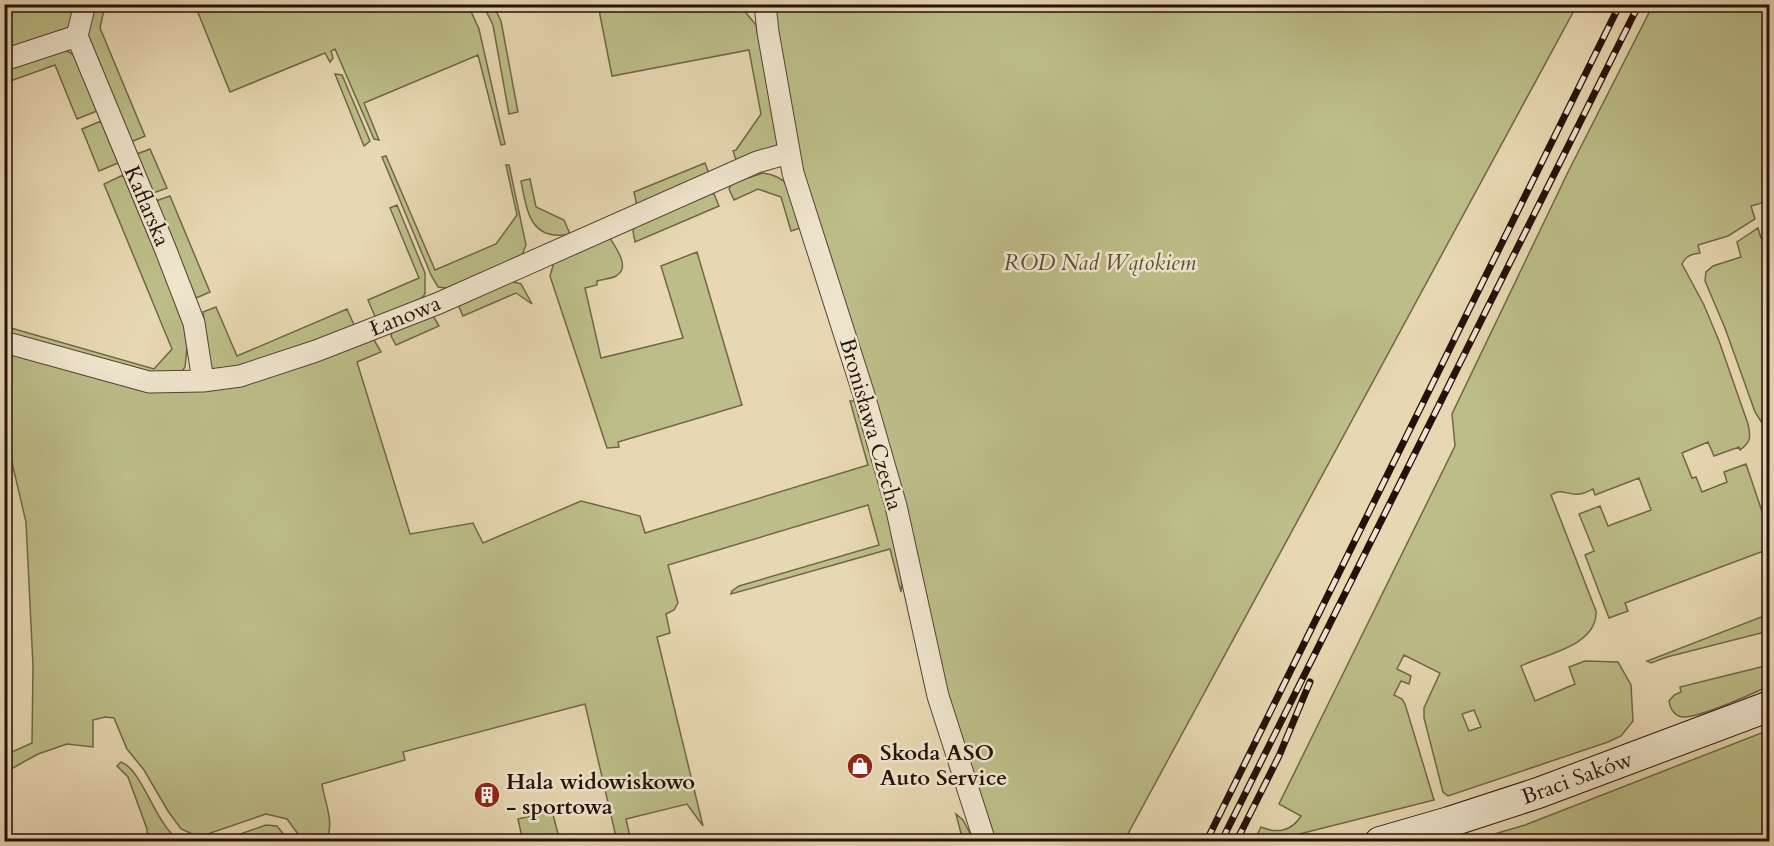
<svg xmlns="http://www.w3.org/2000/svg" width="1774" height="846" viewBox="0 0 1774 846" font-family="Cardo,serif">
	<style>
		.green { fill: #bcbd88; stroke: #706748; stroke-width: 1.5; fill-rule: evenodd }
		.lines { fill: none; stroke-linecap: round; stroke-linejoin: round }
		.street-casing { stroke: #554232; stroke-width: 23 }
		.secondary-casing { stroke: #241108; stroke-width: 32 }
		.street { stroke: #efe5cd; stroke-width: 21 }
		.secondary { stroke: #efe5cd; stroke-width: 30 }
		.rail-casing { stroke: #241108; stroke-width: 7 }
		.rail { stroke: #efe5cd; stroke-width: 4.5; stroke-dasharray: 14; stroke-linecap: butt }
		.labels { text-anchor: middle; dominant-baseline: central; stroke-width: 5; stroke-linejoin: round; paint-order: stroke }
		.street-label { font-size: 22px; fill: #241108; stroke: #efe5cd }
		.park-label { font-size: 22px; font-style: italic; fill: #594d35; stroke: #efe5cd }
		.poi-label { font-size: 22px; font-weight: bold; fill: #241108; stroke: #efe5cd; text-anchor: start }
	</style>
	<rect width="100%" height="100%" fill="#e7d7b2"/>
	<filter id="stains"><feTurbulence type="fractalNoise" baseFrequency=".00333" numOctaves="4"/><feColorMatrix values="0 0 0 0 .2 0 0 0 0 .09 0 0 0 0 .02 0 0 0 .5 -.17"/></filter>
	<radialGradient id="worn" r=".72"><stop offset=".6" stop-color="#630" stop-opacity="0"/><stop offset="1" stop-color="#630" stop-opacity=".3"/></radialGradient>
	<path class="green" d="M 730,4 L 742,8 L 756,25 L 777,139 L 777,146 L 738,165 L 733,151 L 736,150 L 761,114 L 749,50 L 612,76 L 598,5 Z
		M 4,5 L 83,5 L 78,24 L 5,56 Z
		M 90,5 L 105,5 L 100,28 L 145,136 L 131,142 L 86,30 Z
		M 199,5 L 468,5 L 479,29 L 505,144 L 501,145 L 478,55 L 364,103 L 379,140 L 374,139 L 335,49 L 331,51 L 333,58 L 330,62 L 325,53 L 230,92 L 197,10 Z
		M 483,5 L 493,5 L 501,21 L 518,112 L 509,114 L 493,25 Z
		M 758,5 L 1577,5 L 1124,841 L 996,841 L 946,692 L 796,162 Z
		M 1653,5 L 1769,5 L 1769,201 L 1751,206 L 1755,219 L 1728,236 L 1698,245 L 1700,253 C 1691,254 1686,256 1682,264 L 1704,305 L 1719,341 L 1748,424 C 1751,437 1751,442 1740,450 L 1739,447 L 1714,456 L 1708,442 L 1682,453 L 1692,478 L 1696,477 L 1702,492 L 1727,482 L 1724,472 L 1746,464 L 1769,532 L 1769,549 L 1625,603 L 1628,611 L 1609,618 L 1585,555 L 1594,551 L 1579,514 L 1600,506 L 1608,526 L 1651,510 L 1639,478 L 1595,495 L 1593,489 C 1589,491 1584,494 1579,494 C 1568,496 1561,487 1551,495 L 1596,611 C 1598,646 1545,654 1521,666 L 1535,701 L 1575,684 L 1569,667 L 1585,661 L 1618,662 L 1631,685 L 1633,721 L 1621,736 L 1608,742 L 1448,796 L 1443,792 L 1424,718 L 1424,708 L 1440,673 L 1404,655 L 1397,669 L 1411,676 L 1409,684 L 1401,681 L 1394,695 L 1402,699 L 1405,704 L 1434,800 L 1272,841 L 1257,841 L 1256,837 L 1261,827 C 1277,834 1292,831 1301,816 L 1279,804 L 1455,446 L 1452,414 L 1569,170 ZM 1474,710 L 1481,727 L 1469,731 L 1462,714 Z
		M 59,50 L 67,51 L 74,55 L 97,111 L 77,119 L 55,65 L 5,83 L 5,70 Z
		M 335,74 L 342,75 L 370,141 L 364,146 Z
		M 101,121 L 118,163 L 99,171 L 82,129 Z
		M 150,149 L 167,188 L 153,193 L 137,154 Z
		M 386,156 L 435,270 L 496,244 L 517,215 L 506,165 L 509,165 L 526,245 L 522,255 L 447,288 L 438,287 L 431,275 L 382,157 Z
		M 705,163 L 710,176 L 637,206 L 634,192 Z
		M 763,173 C 795,177 795,201 803,227 L 791,231 L 781,197 L 758,189 L 734,200 L 729,189 L 732,183 Z
		M 123,175 L 183,318 L 187,348 L 185,367 L 181,373 L 163,378 L 5,335 L 4,326 L 154,369 L 172,349 L 104,184 Z
		M 530,179 L 536,207 L 564,220 L 570,234 C 530,242 527,211 521,181 Z
		M 710,193 L 714,194 L 719,206 L 635,242 L 633,231 L 636,225 Z
		M 170,196 L 210,292 L 196,298 L 156,201 Z
		M 397,205 L 425,273 L 425,294 L 421,299 L 376,319 L 368,300 L 419,278 L 390,208 Z
		M 1758,228 L 1761,238 L 1769,236 L 1769,277 L 1767,278 L 1770,285 L 1769,427 L 1764,426 L 1755,412 L 1725,328 L 1705,281 L 1706,272 L 1713,266 L 1741,257 L 1737,242 Z
		M 610,238 C 616,248 631,268 616,276 C 611,279 602,279 597,281 L 597,285 L 585,288 L 601,358 L 683,338 L 661,266 L 697,252 L 742,405 L 618,442 L 619,447 L 607,448 L 550,276 L 554,262 Z
		M 510,281 L 521,284 L 532,304 L 516,293 L 463,316 L 459,307 L 461,303 Z
		M 216,307 L 237,356 L 347,309 L 355,327 C 327,338 235,379 210,368 L 203,312 Z
		M 432,314 L 439,326 L 396,345 L 391,336 L 392,332 Z
		M 370,339 L 374,340 L 381,352 L 357,362 L 410,534 L 473,523 L 483,543 L 581,501 L 640,516 L 645,533 L 868,465 L 850,401 L 859,401 L 900,564 L 902,584 L 901,592 L 890,549 L 731,594 L 732,591 L 739,586 L 879,545 L 868,505 L 668,565 L 678,603 L 674,610 L 666,614 L 670,633 L 657,637 L 703,826 L 687,804 L 626,819 L 631,841 L 617,841 L 585,704 L 403,752 L 405,760 L 322,784 C 325,804 335,822 326,841 L 303,841 L 287,819 L 266,814 L 199,837 L 181,829 L 168,811 L 144,770 L 127,749 L 114,718 L 105,717 L 93,720 L 93,747 L 67,744 L 38,754 L 11,769 L 5,783 L 5,755 L 32,743 L 33,666 L 26,522 L 5,433 L 5,348 L 146,389 L 179,392 L 209,390 Z
		M 1769,614 L 1769,631 L 1667,657 L 1651,663 L 1647,661 Z
		M 1769,665 L 1769,686 C 1752,694 1701,717 1684,717 C 1675,717 1670,709 1669,701 L 1674,695 L 1681,692 L 1680,687 Z
		M 1769,730 L 1769,841 L 1471,841 L 1525,825 Z
		M 121,762 C 143,770 155,825 180,841 L 148,841 L 147,829 L 128,777 L 117,766 Z
		M 552,811 L 560,841 L 520,841 L 522,837 L 518,819 Z
		M 956,814 L 963,820 L 974,841 L 963,841 Z
		M 266,825 L 277,826 L 289,841 L 220,841 Z"/>
	<g class="lines">
		<g class="street-casing">
			<path id="street" d="M 765,4 L 768,32 L 793,173 L 864,395 L 896,506 L 938,696 L 985,842
				M 77,36 L 165,248 L 194,323 L 203,381
				M 4,60 L 77,36 L 85,4
				M 4,342 L 149,382 L 203,381 L 240,376 L 316,351 L 439,303 L 757,162 L 789,153"/>
		</g>
		<g class="secondary-casing">
			<path id="secondary" d="M 1380,842 L 1449,822 L 1538,793 L 1770,706"/>
		</g>
		<use href="#street" class="street"/>
		<use href="#secondary" class="secondary"/>
		<g class="rail-casing">
			<path id="rail" d="M 1206,842 L 1620,4
				M 1221,842 L 1639,4
				M 1236,842 L 1279,756 L 1310,682"/>
		</g>
		<use href="#rail" class="rail"/>
	</g>
	<defs>
		<g id="shop-disc" transform="scale(1.35)"><circle r="9.5" fill="#8f2418" stroke="#efe5cd"/><path d="M-5-2.5h2.3a2.7 3.5 0 0 1 5.4 0H5L5.5 6h-11ZM-1.5-2.5h3a1.5 2.3 0 0 0-3 0Z" fill="#fff"/></g>
		<g id="building-disc" transform="scale(1.35)"><circle r="9.5" fill="#8f2418" stroke="#efe5cd"/><path d="M-4-6H4V6H1V3H-1V6H-4ZM-2.5-4.3h1.7v1.8h-1.7ZM.8-4.3h1.7v1.8H.8ZM-2.5-1h1.7V.8h-1.7ZM.8-1h1.7V.8H.8Z" fill="#fff"/></g>
	</defs>
	<g fill-rule="evenodd">
		<use href="#shop-disc" x="860" y="766"/>
		<use href="#building-disc" x="487" y="795"/>
	</g>
	<g class="labels">
		<g class="street-label">
			<text transform="translate(147 206) rotate(67)">Kaflarska</text>
			<text transform="translate(405 316) rotate(-22)">Łanowa</text>
			<text transform="translate(871 424) rotate(74)">Bronisława Czecha</text>
			<text transform="translate(1577 778) rotate(-20)">Braci Saków</text>
		</g>
		<g class="park-label">
			<text x="1100" y="263">ROD Nad Wątokiem</text>
		</g>
		<g class="poi-label">
			<text x="880" y="753">Skoda ASO<tspan x="880" dy="25">Auto Service</tspan></text>
			<text x="506" y="782">Hala widowiskowo<tspan x="506" dy="25">- sportowa</tspan></text>
		</g>
	</g>
	<rect width="1774" height="846" fill="none" stroke="#e7d7b2" stroke-width="24"/>
	<rect x="6" y="6" width="1762" height="834" fill="none" stroke="#241108" stroke-width="3"/>
	<rect x="12" y="12" width="1750" height="822" fill="none" stroke="#241108" stroke-width="1.5"/>
	<rect width="100%" height="100%" filter="url(#stains)"/>
	<rect width="100%" height="100%" fill="url(#worn)"/>
</svg>
